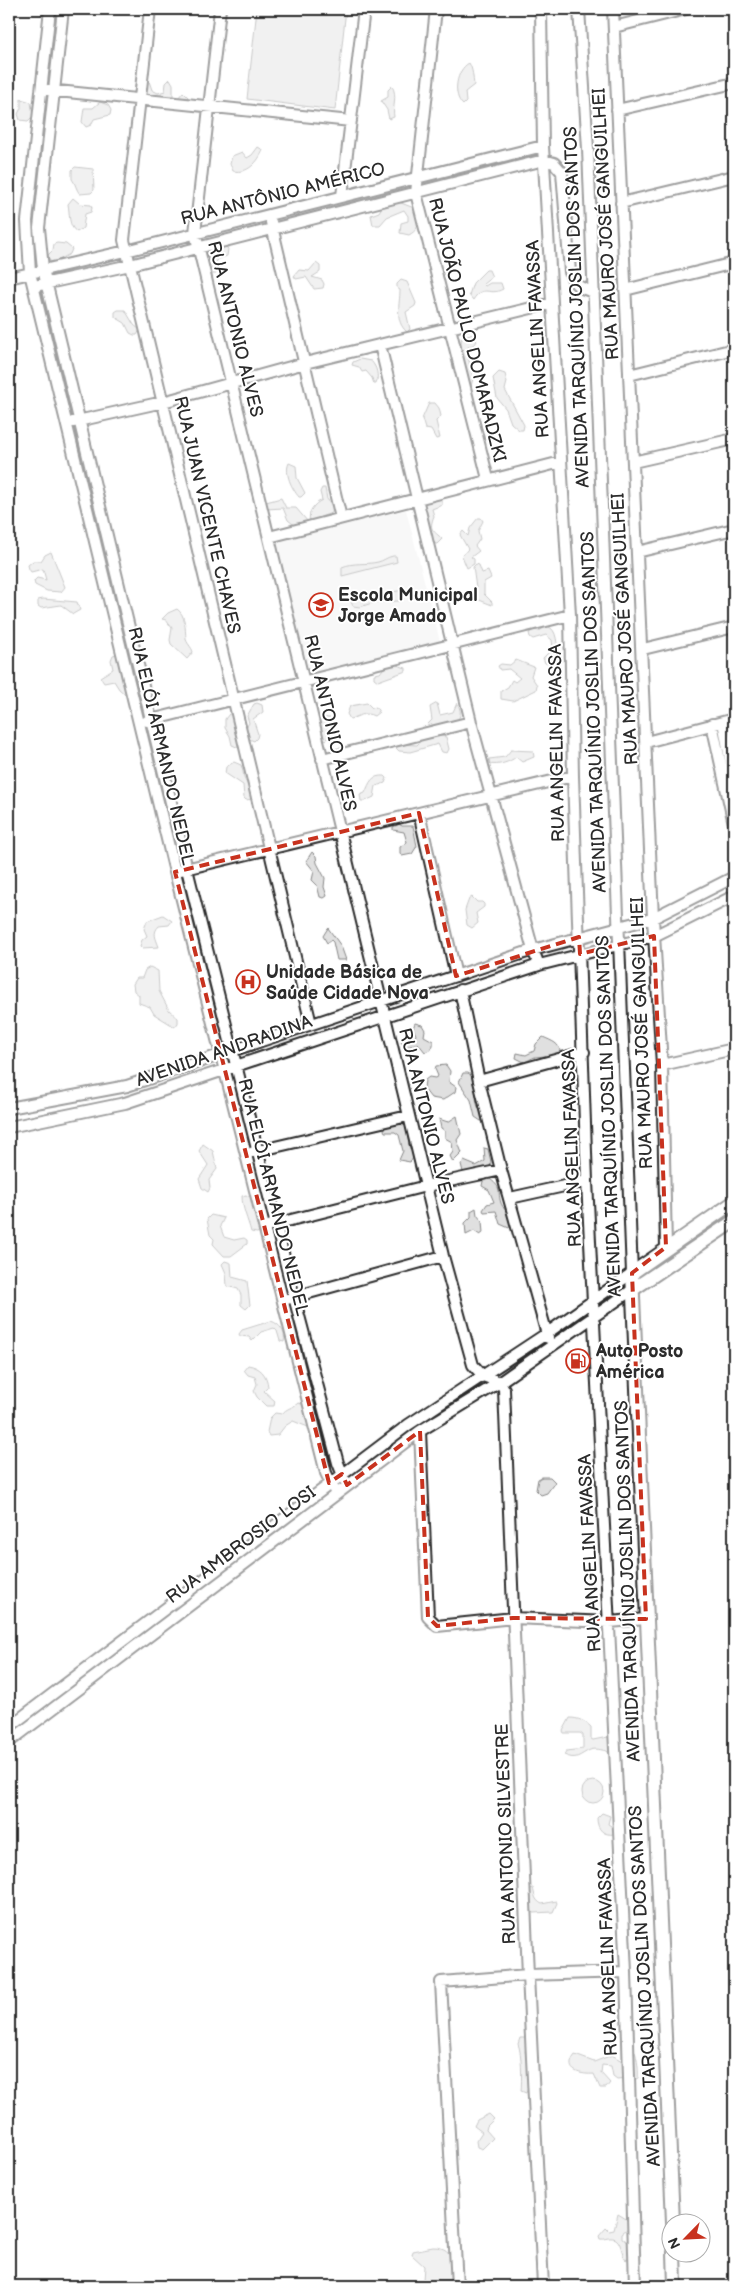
<svg xmlns="http://www.w3.org/2000/svg" width="743" height="2295" font-family="'Balsamiq Sans',sans-serif">
	<style>
		.built { fill: #efefef }
		.green { fill: #e0e0e0; stroke: #868686 }
		.lines { fill: none; stroke-linecap: round; stroke-linejoin: round }
		.minor-casing { stroke: #2b2b2b; stroke-width: 14 }
		.major-casing { stroke: #2b2b2b; stroke-width: 16 }
		.minor { stroke: #fff; stroke-width: 10 }
		.major { stroke: #fff; stroke-width: 12 }
		.marked { fill: none; stroke: #c8321e; stroke-width: 4; stroke-dasharray: 10 6; stroke-linejoin: round }
		.labels { text-anchor: middle; dominant-baseline: central; stroke-width: 4; stroke-linejoin: round; paint-order: stroke }
		.street-label { font-size: 18px; fill: #2b2b2b; stroke: #fff }
		.poi-label { font-size: 18px; font-weight: bold; fill: #2b2b2b; stroke: #fff; text-anchor: start }
	</style>
	<rect width="100%" height="100%" fill="#fff"/>
	<filter id="ink" filterUnits="userSpaceOnUse"><feTurbulence type="fractalNoise" baseFrequency=".02" numOctaves="2"/><feDisplacementMap in="SourceGraphic" scale="10" xChannelSelector="R" yChannelSelector="G"/><feConvolveMatrix kernelMatrix="1 2 1 2 8 2 1 2 1" color-interpolation-filters="sRGB"/></filter>
	<g filter="url(#ink)">
		<!-- built -->
		<path class="built" d="M406,510L440,642L308,674L275,542Z"/>
		<!-- green -->
		<path class="green" d="M257,9H346L335,110L247,99Z
			M469,63C473,69 473,78 474,85L465,92L466,102L463,105C452,95 456,70 469,63Z
			M170,79L173,84V97L178,98L183,92L188,97L187,101L148,98L145,95L146,81H149L152,90L158,93L165,91L166,83Z
			M392,86C398,96 392,107 394,117L389,119L387,110L381,101L388,97V90Z
			M21,99L31,102L33,116L28,121L20,120L18,114L21,108Z
			M100,102L108,105L111,110L110,115L94,119L91,125L86,127L82,122L84,108H93Z
			M258,147L263,150C258,162 248,174 233,171L230,164L232,156L242,152L247,158L252,155Z
			M75,167L93,169L94,190L91,193L80,194C76,190 76,184 72,179V170Z
			M73,198L80,204L91,205L92,208L91,212L85,214L83,228L77,232C68,227 70,214 68,204Z
			M396,201L414,208C417,220 423,227 409,235L400,233L401,223L408,221V216L404,210L387,217L380,225H373L371,215L379,212L384,203Z
			M57,243L66,244L72,249L70,254L53,263L49,260L48,255L53,250L54,244Z
			M225,246L228,249L227,256L219,259L214,264L216,274H209L208,254Z
			M316,263L320,266V272L312,277L322,280L324,284L323,288L314,289L306,277L296,279L294,276L299,270L309,271Z
			M486,270H489L492,277L483,284L485,286L490,283H501L503,289C489,297 484,283 473,300L469,295L473,283Z
			M401,280L407,282L416,303L415,306L406,312L410,329L407,332C394,321 400,304 400,290L397,288V284Z
			M118,310H125L134,325L140,330L137,335H134L130,333L125,323L115,317V312Z
			M471,334L477,341L475,344L468,347L467,351L473,379L471,386C465,380 457,344 463,336Z
			M360,359L371,361C377,367 379,376 376,384H374L372,378L366,371L362,372L359,367L352,365L353,362Z
			M499,372L505,374L507,382L505,390L524,425L523,430H519L511,423L506,409L497,398L493,378Z
			M429,403H435L439,408L441,416L436,421L440,438L436,439L431,430L425,429L422,419Z
			M289,463L296,466L297,478L305,493L301,497H299C292,489 284,473 289,463Z
			M322,488H325L327,499L333,507L332,513L320,517L314,523L310,522C307,512 314,504 322,500L320,492Z
			M281,498L286,508H296L308,522L298,528L288,520L283,508L267,509L266,502Z
			M442,499V505L432,509L434,516C428,531 434,530 442,539L437,544L431,543L422,505L429,501Z
			M478,518H481L483,521L478,531L480,539L475,546L479,551L471,557L474,559V564L467,568L462,556L468,549L460,535L463,531L468,536L470,528Z
			M51,552L65,587L61,592L47,591L35,585L34,581L37,578L46,580L43,569L31,572L29,569L28,565L33,561H41L45,555Z
			M393,556H396L397,562L342,576V567C354,562 365,565 378,562C383,561 387,557 393,556Z
			M476,564L479,565L482,573L488,571L491,578L484,582V594L492,602V605L469,596L468,594L476,588L473,567Z
			M403,590L406,596L400,601L375,602L360,607L353,606L351,602L356,599Z
			M43,599L77,602L80,610L73,614L61,605L41,608L38,606V600Z
			M177,609C186,615 185,629 186,638C186,643 192,647 193,652L187,659L171,644L170,640L172,628L166,620L162,619L168,613Z
			M547,626C559,630 555,645 560,655L549,664L545,663L543,658L553,648L552,640L546,635L533,639L530,637L529,633L534,630L539,631Z
			M117,654L120,655V667L129,691L126,695L119,689L114,681L104,683L100,677L113,669L111,660L113,655Z
			M516,660L534,667L531,676L537,685L536,690L513,701L501,699V691L508,687L512,680L515,682L520,678L509,669L500,670L498,666L501,664L510,665Z
			M394,664L406,668V671L378,681L374,678V674L380,673L386,665Z
			M257,703L262,705L263,712L253,719L258,734L257,738L254,741L247,738L245,729L249,723L247,716L254,704Z
			M367,703L372,708L376,707L379,712L374,716C365,711 358,717 350,719L347,714L350,706Z
			M437,703L440,715L453,712L457,703C460,708 462,714 458,719L430,727L428,724L432,720L430,707Z
			M229,714H233L240,747L239,748L232,745L230,736L225,728V719Z
			M320,717L330,718C335,725 333,735 326,740L321,736L318,720Z
			M435,735L446,737L449,749L447,753L442,752L438,744L410,752L399,751L395,747L396,744L417,745L423,739Z
			M511,750L533,751L534,757L522,762L516,757C510,762 498,766 490,764L489,759L505,757Z
			M234,762L241,765C243,770 243,773 244,777C246,786 255,789 252,799L246,800L244,798L243,785L225,773L226,767Z
			M385,776L387,778L385,783L376,786L374,797L365,801H361L360,795L365,793C370,782 371,775 385,776Z
			M399,824L402,826H413L417,846L412,854L402,856L400,853V847L407,842L404,832L393,830V827Z
			M312,852L316,856L317,863L325,878L324,887L327,896L324,898L320,897L317,885L312,880L314,871L306,861Z
			M472,897L477,902H482L484,904V907L476,913L478,923L472,928L467,925L465,910L469,899Z
			M163,915L172,921L169,925L159,926C152,933 156,938 159,947L142,948L140,946L142,940L147,936L144,929L147,921Z
			M328,928L341,946L346,960H337L333,942L331,940L327,943L323,936Z
			M150,967L158,971L159,991L169,1010L178,1018V1023L175,1027L154,1014L150,1007L139,1003V995L134,991L133,984L137,978H142L145,970Z
			M415,1023L422,1025L425,1030L424,1036L433,1041C434,1047 431,1050 425,1052L418,1043L408,1047L403,1045L401,1042L405,1036L414,1038L416,1035L413,1028Z
			M543,1037C551,1041 561,1043 560,1054C552,1056 544,1056 535,1057C532,1058 528,1061 524,1062L516,1058L517,1053L526,1055L534,1051L536,1044Z
			M446,1065L450,1071L449,1082L456,1087L455,1092L443,1100L431,1098L424,1089L425,1080L429,1077L435,1078L438,1076L435,1069L436,1066Z
			M463,1073H468C483,1081 468,1101 485,1117L484,1120L481,1121L475,1117L471,1100L459,1082Z
			M457,1116L461,1134L457,1140L462,1153L453,1162L450,1156L453,1152L452,1142L445,1138V1131L441,1128L439,1119L448,1122Z
			M397,1123L406,1126L409,1145L415,1156L410,1162L399,1160L403,1151L399,1135L395,1132H385L384,1130L385,1126Z
			M203,1144L213,1151L217,1169L209,1180L210,1188L208,1192L202,1188L199,1179L208,1165L199,1151Z
			M484,1148L488,1149L491,1162L490,1168L466,1173L463,1172L461,1164L464,1161L476,1166L485,1161Z
			M487,1179H490C503,1189 497,1191 501,1203C505,1213 515,1216 509,1228L500,1224L496,1211L484,1212L483,1210L487,1204L494,1202L489,1190L482,1186L483,1181Z
			M246,1195L253,1198L252,1210L258,1214L262,1230L257,1233L251,1232C248,1220 242,1208 242,1196Z
			M476,1208L477,1215L482,1221L483,1233L480,1235L474,1231L466,1235L465,1223L471,1217V1211Z
			M211,1215L224,1218L220,1226L224,1237L234,1240L244,1238L247,1240V1244L231,1256H224L213,1244L214,1239L210,1235L207,1219Z
			M225,1261L231,1263L232,1277L247,1281L250,1305L246,1309L241,1305V1295L238,1289L227,1286L226,1273L222,1264Z
			M271,1321C280,1324 286,1332 284,1342L280,1341L277,1331L274,1328L261,1332L252,1341L249,1337L240,1336L239,1334L242,1330Z
			M248,1365C260,1367 267,1374 268,1387L264,1391L275,1401L274,1406H266L257,1397L254,1391L257,1384L255,1377L248,1375L244,1370Z
			M298,1403L302,1404L313,1424L308,1427L293,1421L285,1426L278,1435L269,1436L267,1432L270,1418L275,1413L282,1414C286,1408 293,1408 298,1403Z
			M542,1477H550L555,1482L547,1493L541,1495L536,1490L538,1479Z
			M570,1718C578,1718 585,1721 591,1727V1739L593,1740L608,1737L616,1730L612,1757L607,1751C602,1750 595,1748 590,1750C579,1755 577,1761 564,1755L566,1751L583,1749V1735L580,1733H564L563,1731Z
			M582 1792a11 11 0 1 1 22 0a11 11 0 1 1-22 0Z
			M602,1813L610,1816L608,1824L617,1830L615,1834C603,1836 597,1829 597,1818Z
			M533,1888C535,1895 534,1900 542,1904L556,1901L557,1903L553,1912L533,1913C529,1907 529,1895 530,1889Z
			M520,2038H525L527,2043L525,2052L528,2058L527,2065L530,2071C527,2079 530,2085 526,2093L521,2091C522,2080 522,2053 518,2044Z
			M632,2046C637,2051 639,2071 638,2078L632,2081L627,2078L617,2079L613,2076L611,2066L602,2065L601,2073L610,2083L606,2088H600L594,2074C583,2075 562,2072 575,2055L594,2062L612,2055L622,2061L625,2049Z
			M489,2114L494,2119L487,2126L486,2130L493,2138L482,2149L477,2147L476,2141L482,2132L474,2126L477,2120Z
			M618,2214L631,2222V2226L622,2233V2238L628,2242L631,2256L626,2260C621,2255 622,2239 613,2238C609,2237 605,2240 600,2239L599,2236L606,2228L609,2231L614,2230Z
			M433,2247C458,2247 450,2268 454,2286H441L442,2283L439,2280H423L424,2266L412,2255L413,2251Z"/>
		<g class="lines">
			<!-- minor casing -->
			<g class="minor-casing">
				<path id="minor" d="M50,9L27,221L30,273L175,872L326,1473L336,1494
					M63,9L39,228L43,269L187,869L294,1297L338,1463L347,1485
					M150,9L124,240L311,1024
					M220,9L195,233L443,1256L473,1365L483,1376L500,1382
					M436,9L416,193L488,479
					M541,9L543,146L570,615L573,776L587,1181L626,1972L635,2286
					M613,9L653,918L662,1065L666,1247
					M614,27L686,9
					M48,90L351,121
					M617,110L734,83
					M342,196L364,9
					M621,203L734,176
					M271,222L341,518
					M9,278L126,251L543,146
					M39,285L130,265L544,160L554,163L562,172L570,272C574,286 580,288 594,292
					M625,290L734,263
					M380,345L471,722L533,950L539,965
					M629,375L734,349
					M73,422L163,402L305,363L552,303
					M633,462L734,439
					M269,537L561,462
					M637,552L734,529
					M643,649L734,627
					M147,721L570,615
					M723,722L734,779
					M712,724L734,824
					M646,742L734,719
					M322,759L471,722
					M419,813L456,976
					M181,870L573,776
					M460,990L479,1081L501,1170L548,1338
					M662,1065L734,1049
					M479,1081L584,1052
					M9,1108L127,1086L533,950L653,918L734,877
					M9,1127L125,1103L539,965L654,936L734,896
					M253,1152L408,1116
					M510,1198L587,1181
					M271,1225L426,1186L501,1170
					M287,1299L443,1256
					M500,1382L504,1389L528,1975L543,2286
					M420,1431L428,1617L437,1626L513,1618L609,1622L646,1619
					M9,1727L408,1425L546,1334L632,1273L588,149L579,9
					M9,1742L420,1431L500,1382L632,1290
					M457,2286L441,1982L528,1975L626,1972"/>
			</g>
			<!-- major casing -->
			<g class="major-casing">
				<path id="major" d="M632,1290L734,1221
					M673,2222L632,1273L734,1202
					M674,2252L675,2286"/>
			</g>
			<!-- minor -->
			<use href="#minor" class="minor"/>
			<!-- major -->
			<use href="#major" class="major"/>
		</g>
	</g>
	<!-- marked area -->
	<path d="M0 0H743V2295H0ZM419,813L456,976L579,937L580,954L654,936L666,1247L632,1273L646,1619L513,1618L437,1626L428,1617L420,1431L347,1485L342,1474L329,1483L175,872Z" fill="#fff" fill-opacity=".55" fill-rule="evenodd"/>
	<path class="marked" d="M419,813L456,976L579,937L580,954L654,936L666,1247L632,1273L646,1619L513,1618L437,1626L428,1617L420,1431L347,1485L342,1474L329,1483L175,872Z"/>
	<!-- icons -->
	<defs>
		<g id="school-ring" transform="scale(1.25)"><circle r="9.5" fill="#fff" stroke="#c8321e" stroke-width="1.5"/><path d="M0-5L7-2L0 1L-7-2ZM-4 1L0 2.5L4 1V4Q0 6-4 4Z" fill="#c8321e"/></g>
		<g id="hospital-ring" transform="scale(1.25)"><circle r="9.5" fill="#fff" stroke="#c8321e" stroke-width="1.5"/><path d="M-5-5h3v3.5h4V-5h3V5h-3V1.5h-4V5h-3Z" fill="#c8321e"/></g>
		<g id="fuel-ring" transform="scale(1.25)"><circle r="9.5" fill="#fff" stroke="#c8321e" stroke-width="1.5"/><path d="M-5.5-6h7V0h2V4h1.3V-2.5L3-4.5l.8-.8L6-3V5H2.5V1h-1V6h-7ZM-4.2-4.7v3.2H.2V-4.7Z" fill="#c8321e"/></g>
	</defs>
	<g fill-rule="evenodd">
		<use href="#school-ring" x="321" y="605"/>
		<use href="#hospital-ring" x="248" y="982"/>
		<use href="#fuel-ring" x="578" y="1361"/>
	</g>
	<g class="labels">
		<!-- street labels -->
		<g class="street-label">
			<text transform="translate(283 194) rotate(-14)">RUA ANTÔNIO AMÉRICO</text>
			<text transform="translate(606 224) rotate(-93)">RUA MAURO JOSÉ GANGUILHEI</text>
			<text transform="translate(577 307) rotate(-92)">AVENIDA TARQUÍNIO JOSLIN DOS SANTOS</text>
			<text transform="translate(235 329) rotate(76)">RUA ANTONIO ALVES</text>
			<text transform="translate(467 330) rotate(76)">RUA JOÃO PAULO DOMARADZKI</text>
			<text transform="translate(538 339) rotate(-93)">RUA ANGELIN FAVASSA</text>
			<text transform="translate(207 515) rotate(77)">RUA JUAN VICENTE CHAVES</text>
			<text transform="translate(625 629) rotate(-93)">RUA MAURO JOSÉ GANGUILHEI</text>
			<text transform="translate(594 712) rotate(-92)">AVENIDA TARQUÍNIO JOSLIN DOS SANTOS</text>
			<text transform="translate(330 723) rotate(77)">RUA ANTONIO ALVES</text>
			<text transform="translate(557 743) rotate(-91)">RUA ANGELIN FAVASSA</text>
			<text transform="translate(161 746) rotate(77)">RUA ELÓI ARMANDO NEDEL</text>
			<text transform="translate(642 1033) rotate(-92)">RUA MAURO JOSÉ GANGUILHEI</text>
			<text transform="translate(224 1051) rotate(-19)">AVENIDA ANDRADINA</text>
			<text transform="translate(426 1116) rotate(76)">RUA ANTONIO ALVES</text>
			<text transform="translate(609 1116) rotate(-92)">AVENIDA TARQUÍNIO JOSLIN DOS SANTOS</text>
			<text transform="translate(572 1148) rotate(-92)">RUA ANGELIN FAVASSA</text>
			<text transform="translate(273 1197) rotate(76)">RUA ELÓI ARMANDO NEDEL</text>
			<text transform="translate(241 1545) rotate(-37)">RUA AMBROSIO LOSI</text>
			<text transform="translate(590 1553) rotate(-93)">RUA ANGELIN FAVASSA</text>
			<text transform="translate(628 1581) rotate(-92)">AVENIDA TARQUÍNIO JOSLIN DOS SANTOS</text>
			<text transform="translate(506 1834) rotate(-92)">RUA ANTONIO SILVESTRE</text>
			<text transform="translate(608 1957) rotate(-92)">RUA ANGELIN FAVASSA</text>
			<text transform="translate(645 1986) rotate(-93)">AVENIDA TARQUÍNIO JOSLIN DOS SANTOS</text>
		</g>
		<!-- poi labels -->
		<g class="poi-label">
			<text x="338" y="595">Escola Municipal<tspan x="338" dy="21">Jorge Amado</tspan></text>
			<text x="266" y="972">Unidade Básica de<tspan x="266" dy="21">Saúde Cidade Nova</tspan></text>
			<text x="596" y="1351">Auto Posto<tspan x="596" dy="21">América</tspan></text>
		</g>
	</g>
	<!-- margin -->
	<rect width="743" height="2295" fill="none" stroke="#fff" stroke-width="30"/>
	<rect x="15" y="15" width="713" height="2265" fill="none" stroke="#2b2b2b" stroke-width="2" filter="url(#ink)"/>
	<!-- north arrow -->
	<g transform="translate(686 2238) rotate(246)"><circle r="24" fill="#ffffff" stroke="#aaaaaa"/>
	<path d="M0-4L9 19L0 12L-9 19Z" fill="#c8321e"/>
	<text y="-8" font-size="14" font-weight="bold" text-anchor="middle" fill="#2b2b2b">N</text>
	</g>
</svg>
